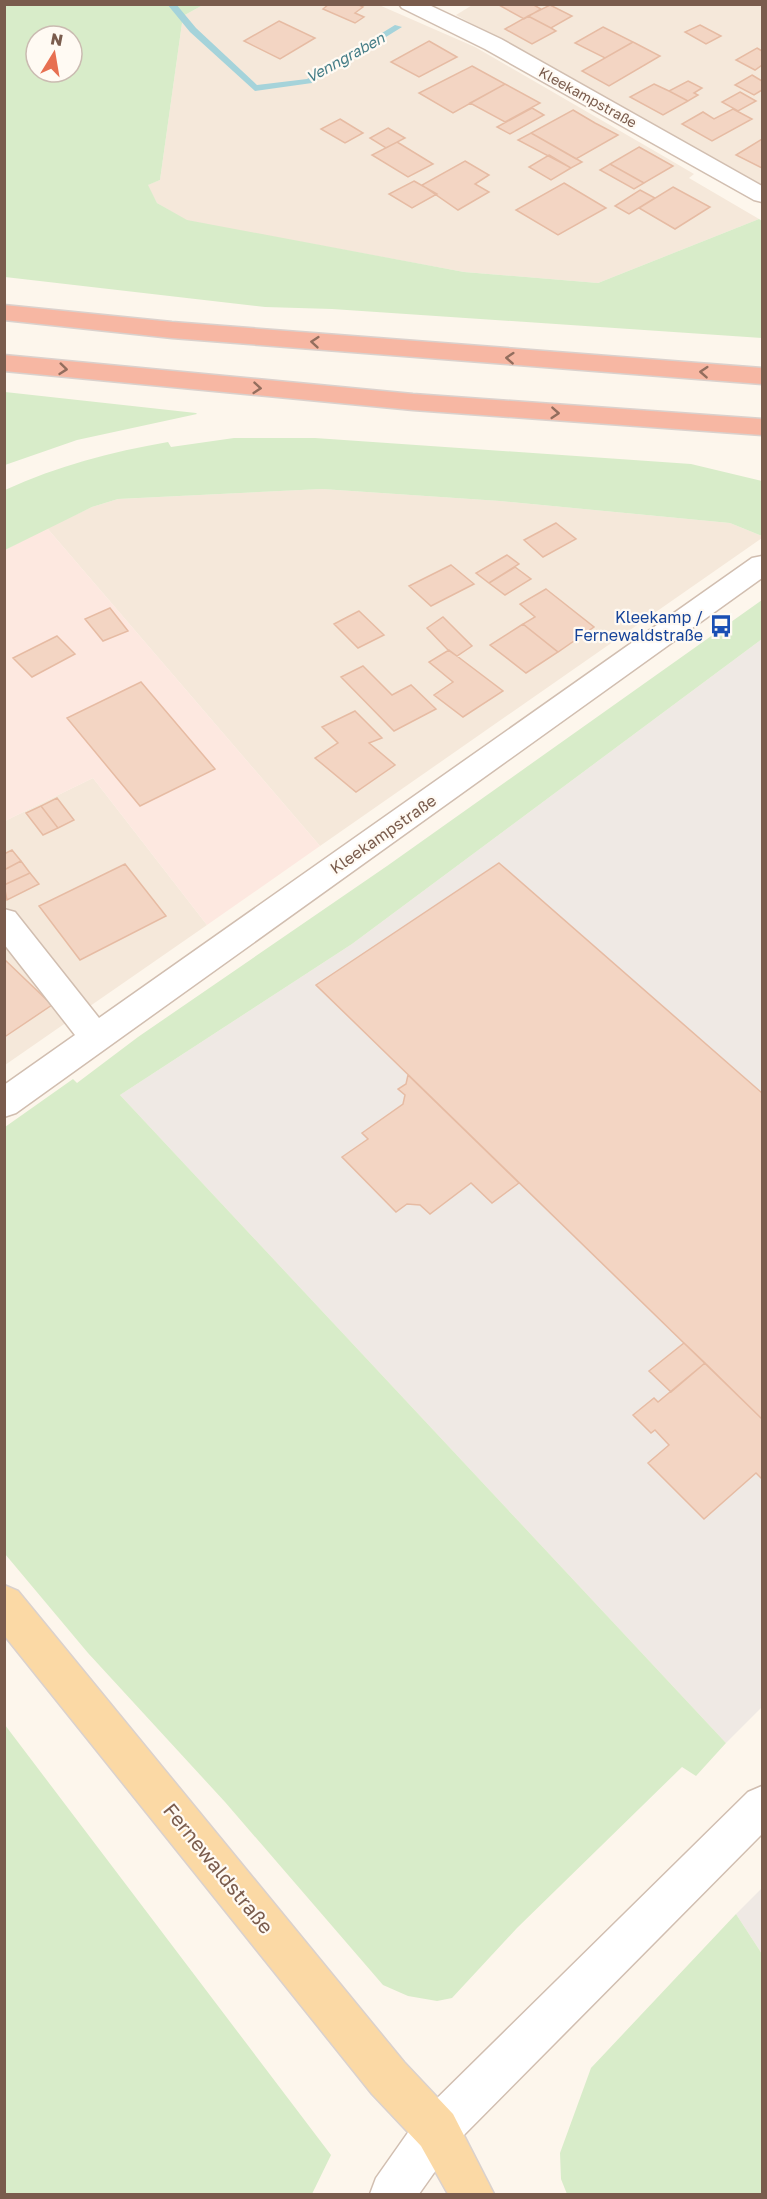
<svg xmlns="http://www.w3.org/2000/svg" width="767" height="2199" font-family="'Golos Text',sans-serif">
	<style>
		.residential { fill: #f5e8da }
		.commercial { fill: #fde8e0 }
		.industrial { fill: #efe9e4 }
		.green { fill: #d8ecc9; fill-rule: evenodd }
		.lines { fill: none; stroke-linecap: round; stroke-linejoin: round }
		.stream { fill: #a5d3da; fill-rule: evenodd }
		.building { fill: #f3d5c3; stroke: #e6bba3; stroke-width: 1.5 }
		.minor-casing { stroke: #d1beb0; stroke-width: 3 }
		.major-casing { stroke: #dad1cd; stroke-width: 3 }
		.highway-casing { stroke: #dad1cd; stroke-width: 3 }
		.minor { fill: #fff; fill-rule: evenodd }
		.major { fill: #fbd9a5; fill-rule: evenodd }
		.highway { fill: #f7b7a3; fill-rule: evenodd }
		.oneway { stroke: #936e5e }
		.labels { text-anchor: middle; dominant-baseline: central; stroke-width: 4.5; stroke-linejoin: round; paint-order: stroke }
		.far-street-label { font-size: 14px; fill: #7a5c4d; stroke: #fffaf3 }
		.far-water-label { font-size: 15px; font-style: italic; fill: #437c86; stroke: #fffaf3 }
		.transit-label { font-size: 16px; fill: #164399; stroke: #fffaf3; text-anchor: end }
		.street-label { font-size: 16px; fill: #7a5c4d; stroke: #fffaf3 }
		.near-street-label { font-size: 20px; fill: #7a5c4d; stroke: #fffaf3 }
	</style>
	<rect width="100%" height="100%" fill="#fdf6ec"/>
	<!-- residential -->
	<path class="residential" d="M474,4L762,5V187L456,15Z
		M203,5H379L475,47L665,157L694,174L689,178L759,219L598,283L464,272L187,221L157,203L147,185L160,180L183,16Z
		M322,489L500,501L730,523L762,536V538L320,846L47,528L92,507L118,499Z
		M93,778L207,925L5,1065V821Z"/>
	<!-- commercial -->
	<path class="commercial" d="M47,528L320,846L207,925L93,778L5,821V550Z"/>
	<!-- industrial -->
	<path class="industrial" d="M762,639V1707L726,1743L120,1095L352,944Z
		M762,1888V1954L736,1914Z"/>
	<!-- green -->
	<path class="green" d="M4,5H203L183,16L160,180L148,185L157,203L187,220L464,272L598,283L759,219L762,221V338L332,309L265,307L5,277ZM36,36H72V72H36Z
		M5,392L196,413L197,414L77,440L5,465Z
		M234,438H315L691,464L762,481V536L730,523L500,501L322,489L118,499L92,507L5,550V490C57,466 111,452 168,442L171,447Z
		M762,600V639L352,944L120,1095L726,1743L696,1776L682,1767L517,1928L452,1998L437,2001L408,1996L383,1985L225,1802L88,1653L5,1554V1127L73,1079L77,1083L138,1037L387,866Z
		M5,1725L331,2155L312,2194H5Z
		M736,1914L762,1954V2194H567L561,2179L560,2153L591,2068Z"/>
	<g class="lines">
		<!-- stream -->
		<path class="stream" d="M167,4H176L196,28L257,85L307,79L395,25L402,27L312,83L255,91L190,32Z"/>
	</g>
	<!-- building -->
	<path class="building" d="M329,4H357L363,7L355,13L364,17L355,23L323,9Z
		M497,4H532L541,9L524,19Z
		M550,5L572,16L551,28L528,16Z
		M528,16L551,28L556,31L532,44L505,29Z
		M279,21L315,38L280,59L244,41Z
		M700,25L721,36L706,44L685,32Z
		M603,27L633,42L605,58L575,43Z
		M429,41L457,57L419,77L391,62Z
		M633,42L660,56L609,86L582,71Z
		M757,48L762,51V65L755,70L736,60Z
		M472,66L505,84L453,113L419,93Z
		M752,75L762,81V90L754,95L735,85Z
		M688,81L702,88L694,93L698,95L688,101L669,91Z
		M505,84L540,103L505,122L470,103Z
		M654,84L669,91L688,101L663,115L630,97Z
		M740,92L756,101L738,111L722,102Z
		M532,108L544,115L510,134L497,127Z
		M733,109L752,119L712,141L682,124L703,112L714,119Z
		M573,110L595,123L618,135L576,159L531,133Z
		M340,119L363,133L345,143L321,129Z
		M388,128L405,138L386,148L370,138Z
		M531,133L554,146L582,162L571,168L518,140Z
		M762,139V168L736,155Z
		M397,142L433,164L408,177L372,155Z
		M639,147L673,166L644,183L610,164Z
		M549,155L571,168L551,180L529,167Z
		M465,161L489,175L475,184L489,192L458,210L422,185Z
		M610,164L644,183L634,189L600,170Z
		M414,181L437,194L412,208L389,194Z
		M564,183L606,208L558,235L516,210Z
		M673,187L710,207L675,229L639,208Z
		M640,190L655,198L629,214L615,206Z
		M556,523L576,539L543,557L524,540Z
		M507,555L519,564L489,583L476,573Z
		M451,565L474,584L431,606L409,586Z
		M515,567L531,579L505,595L489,583Z
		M546,589L594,627L558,652L523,624L535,617L520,604Z
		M110,608L128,631L103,641L85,619Z
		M359,611L384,635L358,648L334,624Z
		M443,617L472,646L457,656L448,650L427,628Z
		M523,624L558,652L526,673L490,645Z
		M57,636L75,654L32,677L13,658Z
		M449,650L503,691L463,717L434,695L453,682L429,662Z
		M363,666L392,695L411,685L436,709L394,731L341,677Z
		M141,682L215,769L140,806L67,718Z
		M355,711L382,738L369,743L395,765L356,792L315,758L338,743L322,727Z
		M57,798L74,820L58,828L41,806Z
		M41,806L58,828L43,835L26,813Z
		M12,850L21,861L4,870V854Z
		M21,861L30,873L4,885V870Z
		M499,863L762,1093V1419L316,985Z
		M125,864L166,916L80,960L39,906Z
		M30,873L39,884L7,900L4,885Z
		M4,959L52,1005L6,1036L4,1035Z
		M408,1075L519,1183L492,1203L471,1183L430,1214L420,1205L407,1204L396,1212L342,1157L368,1139L362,1133L403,1104L405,1095L398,1089L406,1084Z
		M684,1343L705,1363L671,1392L649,1371Z
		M705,1363L762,1419V1479L756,1473L704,1519L648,1463L669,1445L655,1430L651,1433L633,1415L654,1398L658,1402Z"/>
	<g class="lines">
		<!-- minor casing -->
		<g class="minor-casing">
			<path id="minor" d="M399,4H427L501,39L762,186V202L754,200L485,49L402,8Z
				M762,556V578L16,1113L4,1117V1085L75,1035L4,944V909L15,912L99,1018L752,558Z
				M762,1786V1834L453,2146L419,2194H370L376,2178L421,2114L748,1792Z"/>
		</g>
		<!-- major casing -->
		<g class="major-casing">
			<path id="major" d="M4,1585L18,1591L404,2062L453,2114L494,2194H448L421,2146L372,2094L4,1635Z"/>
		</g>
		<!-- highway casing -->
		<g class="highway-casing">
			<path id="highway" d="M4,305L172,322L762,368V384L172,338L4,320Z
				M4,355L413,394L762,419V435L413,410L4,371Z"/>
		</g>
		<!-- minor -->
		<use href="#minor" class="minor"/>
		<!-- major -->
		<use href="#major" class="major"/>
		<!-- highway -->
		<use href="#highway" class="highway"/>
	</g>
	<!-- one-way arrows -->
	<defs><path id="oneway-chevron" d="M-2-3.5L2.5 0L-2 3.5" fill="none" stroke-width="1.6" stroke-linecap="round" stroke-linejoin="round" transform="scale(1.5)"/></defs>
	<g class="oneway">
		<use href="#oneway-chevron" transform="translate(315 342) rotate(-175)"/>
		<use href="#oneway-chevron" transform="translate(510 358) rotate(-176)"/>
		<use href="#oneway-chevron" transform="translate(63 369) rotate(6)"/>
		<use href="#oneway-chevron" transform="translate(704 372) rotate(-176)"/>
		<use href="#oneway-chevron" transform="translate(257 388) rotate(5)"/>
		<use href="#oneway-chevron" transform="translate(555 413) rotate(4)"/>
	</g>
	<!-- icons -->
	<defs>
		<g id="bus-bare" transform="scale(1.8)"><path d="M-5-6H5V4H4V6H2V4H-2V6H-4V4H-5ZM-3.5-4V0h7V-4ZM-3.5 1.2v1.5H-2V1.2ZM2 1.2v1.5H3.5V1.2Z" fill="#1a4fb4" stroke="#fffaf3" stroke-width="2.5" paint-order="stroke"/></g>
	</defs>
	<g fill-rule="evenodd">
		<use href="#bus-bare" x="721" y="626"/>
	</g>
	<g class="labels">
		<!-- far-street labels -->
		<g class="far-street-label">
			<text transform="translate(588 97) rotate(29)">Kleekampstraße</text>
		</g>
		<!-- far-water labels -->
		<g class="far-water-label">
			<text transform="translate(345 57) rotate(-29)">Venngraben</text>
		</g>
		<!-- transit labels -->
		<g class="transit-label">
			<text x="703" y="617">Kleekamp /<tspan x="703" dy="18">Fernewaldstraße</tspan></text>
		</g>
		<!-- street labels -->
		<g class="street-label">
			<text transform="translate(383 834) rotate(-35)">Kleekampstraße</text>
		</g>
		<!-- near-street labels -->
		<g class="near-street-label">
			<text transform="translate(219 1868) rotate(51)">Fernewaldstraße</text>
		</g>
	</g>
	<!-- border -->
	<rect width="767" height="2199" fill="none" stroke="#7a5c4d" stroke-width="12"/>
	<!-- north arrow -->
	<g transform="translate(54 54) rotate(11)"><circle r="28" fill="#fffaf3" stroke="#cabbb1" stroke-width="1.5"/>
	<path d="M0-4.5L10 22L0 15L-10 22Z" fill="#e76f51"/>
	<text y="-9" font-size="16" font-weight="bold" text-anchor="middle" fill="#7a5c4d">N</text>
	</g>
</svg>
